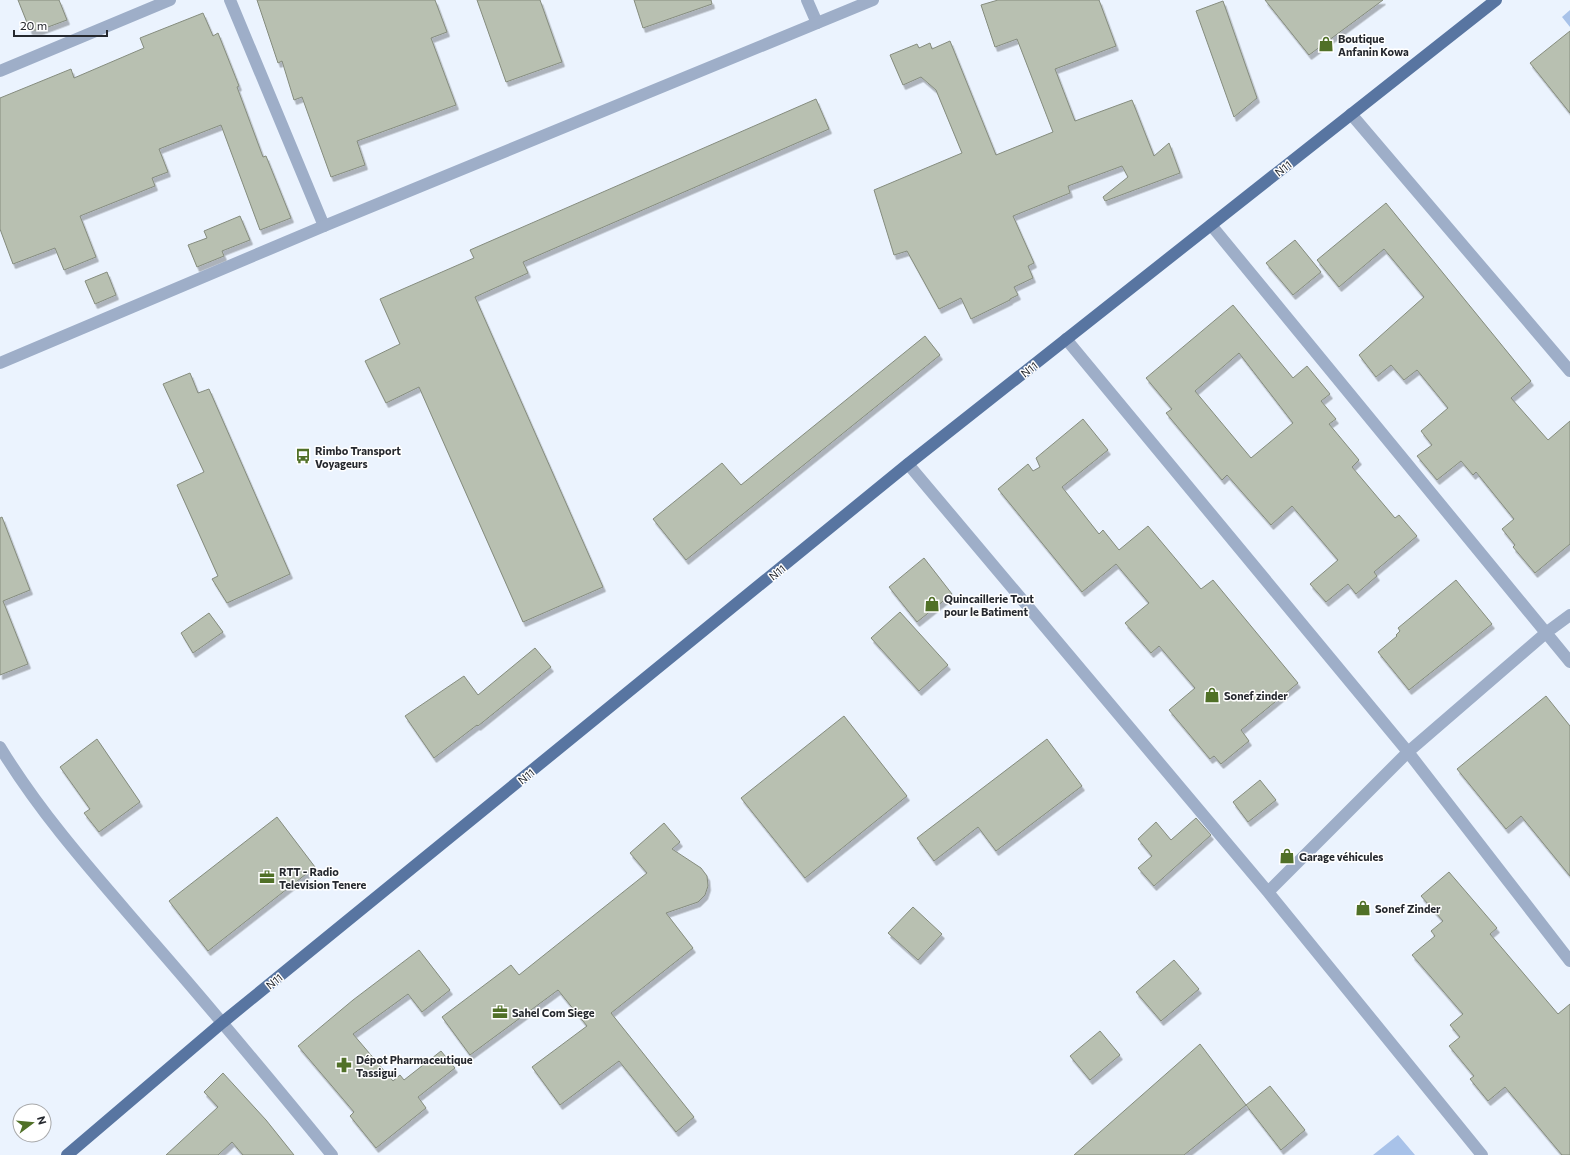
<svg xmlns="http://www.w3.org/2000/svg" width="1570" height="1155" font-family="Commissioner,sans-serif">
	<style>
		.green { fill: #a8c2e9 }
		.building { fill: #b8c0b1; stroke: #858c7e; fill-rule: evenodd; filter: url(#shadow) }
		.lines { fill: none; stroke-linecap: round; stroke-linejoin: round }
		.minor { stroke: #9eaec8; stroke-width: 12 }
		.tertiary { stroke: #9eaec8; stroke-width: 12 }
		.primary { stroke: #5875a1; stroke-width: 12 }
		.labels { text-anchor: middle; dominant-baseline: central; stroke-width: 3; stroke-linejoin: round; paint-order: stroke }
		.poi-label { font-size: 11px; font-weight: bold; fill: #25282e; stroke: #fff; text-anchor: start }
		.street-label { font-size: 11px; fill: #25282e; stroke: #fff }
	</style>
	<defs>
		<filter id="shadow"><feDropShadow dx="2.5" dy="4.5" stdDeviation="0" flood-color="#0004"/></filter>
	</defs>
	<rect width="100%" height="100%" fill="#ebf3fe"/>
	<!-- green -->
	<path class="green" d="M1570,10V27L1562,17Z
		M1398,1135L1415,1155H1373Z"/>
	<!-- building -->
	<path class="building" d="M18,0H59L67,20L40,30H30Z
		M257,0H435L447,32L431,38L456,105L357,141L365,165L331,177L302,97L294,100L282,61L278,63Z
		M477,0H540L562,62L506,82Z
		M634,0H711L712,4L643,28Z
		M998,0H1099L1116,46L1055,69L1075,121L1132,100L1154,156L1169,143L1180,173L1105,201L1103,197L1128,177L1122,166L1068,186L1070,193L1013,216L1034,263L1028,266L1033,278L1014,287L1018,295L1010,299V300L971,319L961,298L939,309L907,251L894,255L874,190L962,153L936,90L921,77L903,85L890,55L917,44L919,48L930,43L932,49L950,41L996,155L1053,132L1017,39L995,47L981,5Z
		M1265,0H1383L1309,55Z
		M1223,1L1257,98L1234,117L1196,11Z
		M203,13L213,36L218,33L239,86L237,87L263,157L266,156L291,218L260,230L221,125L159,149L168,172L152,178L155,186L80,216L96,257L64,270L55,248L13,264L0,229V98L71,69L74,78L144,48L140,38Z
		M1570,31V113L1530,63Z
		M816,99L829,129L523,262L528,273L475,297L603,587L523,622L419,387L386,403L365,361L400,344L380,299L474,258L470,250Z
		M1386,203L1531,381L1511,398L1548,440L1570,421V544L1535,573L1513,547L1515,545L1502,529L1514,519L1476,472L1473,475L1461,461L1437,480L1417,456L1432,445L1421,431L1448,408L1417,370L1404,380L1391,365L1376,377L1359,355L1424,297L1384,249L1339,287L1317,260Z
		M240,216L250,240L222,251L224,256L197,267L188,245L207,238L204,231Z
		M1295,240L1321,272L1293,295L1266,263Z
		M107,272L116,295L95,304L85,281Z
		M1233,305L1293,378L1307,366L1330,394L1321,401L1336,419L1329,424L1359,460L1352,467L1395,518L1399,515L1417,536L1374,572L1377,576L1356,594L1348,584L1326,602L1310,584L1338,560L1292,506L1271,525L1227,475L1222,480L1166,413L1172,409L1146,378ZM1239,353L1293,423L1251,458L1195,391Z
		M925,336L940,355L686,560L653,519L722,463L741,485Z
		M190,373L198,393L209,389L290,574L227,603L212,579L218,576L177,485L204,472L163,384Z
		M1083,419L1108,450L1062,487L1099,534L1103,530L1119,550L1148,526L1201,589L1213,580L1298,683L1241,730L1249,741L1221,764L1214,756L1210,759L1169,710L1195,688L1159,646L1151,653L1125,623L1149,603L1116,564L1082,592L998,489L1028,464L1033,471L1040,467L1036,458Z
		M2,517L30,590L3,601L28,664L0,675V518Z
		M924,558L952,594L917,622L889,587Z
		M1456,580L1492,624L1409,690L1378,652L1397,636L1396,635L1400,631L1398,628Z
		M900,612L948,665L919,691L871,638Z
		M209,613L223,632L193,653L181,633Z
		M535,648L551,667L478,726L477,725L434,758L405,716L464,676L478,695Z
		M1546,696L1570,726V876L1521,816L1506,829L1457,769Z
		M844,716L907,796L805,878L741,798Z
		M97,739L140,802L99,832L84,813L90,809L60,767Z
		M1047,739L1082,786L996,851L978,827L934,861L917,838Z
		M1260,780L1276,800L1248,822L1233,802Z
		M277,817L315,867L208,951L169,901Z
		M1196,818L1211,835L1154,886L1138,868L1152,856L1138,839L1156,822L1171,840Z
		M664,823L680,842L672,849L701,868L707,876L708,886L705,895L698,902L666,913L693,948L611,1013L694,1117L676,1132L619,1061L560,1105L532,1067L587,1026L558,990L470,1055L442,1017L511,965L519,975L647,873L630,853Z
		M1449,872L1497,928L1490,934L1558,1014L1570,1004V1155H1562L1505,1087L1488,1101L1470,1079L1474,1076L1449,1046L1460,1037L1450,1025L1463,1014L1412,955L1435,936L1431,931L1443,921L1421,896Z
		M913,907L942,934L918,960L888,933Z
		M419,950L450,990L422,1012L408,994L353,1034L393,1081L400,1075L404,1080L441,1051L455,1068L418,1097L426,1108L376,1148L350,1116L354,1112L298,1046L353,1000Z
		M1174,960L1199,989L1161,1021L1136,992Z
		M1100,1031L1120,1055L1090,1080L1070,1056Z
		M1200,1044L1246,1105L1184,1155H1074Z
		M223,1073L266,1120L294,1155H243L232,1142L218,1155H166L218,1107L204,1092Z
		M1270,1086L1305,1130L1281,1150L1246,1105Z"/>
	<g class="lines">
		<!-- minor -->
		<path class="minor" d="M230,0L324,226
			M807,0L817,23
			M0,71L170,0
			M1351,114L1570,371
			M1211,225L1570,662
			M1066,339L1408,752L1570,961
			M908,464L1268,892L1482,1155
			M1268,892L1408,752L1547,632L1570,615"/>
		<!-- tertiary -->
		<path class="tertiary" d="M0,363L324,226L873,0
			M0,747C43,818 99,879 153,942C214,1012 273,1083 332,1155"/>
		<!-- primary -->
		<path class="primary" d="M67,1155L223,1022L908,464L1496,0"/>
	</g>
	<!-- icons -->
	<defs>
		<g id="shop-bare" transform="scale(1.2)"><path d="M-5-2.5h2.3a2.7 3.5 0 0 1 5.4 0H5L5.5 6h-11ZM-1.5-2.5h3a1.5 2.3 0 0 0-3 0Z" fill="#507027" stroke="#fff" stroke-width="2.5" paint-order="stroke"/></g>
		<g id="bus-bare" transform="scale(1.2)"><path d="M-5-6H5V4H4V6H2V4H-2V6H-4V4H-5ZM-3.5-4V0h7V-4ZM-3.5 1.2v1.5H-2V1.2ZM2 1.2v1.5H3.5V1.2Z" fill="#507027" stroke="#fff" stroke-width="2.5" paint-order="stroke"/></g>
		<g id="office-bare" transform="scale(1.2)"><path d="M-6-3h4V-5.5h4V-3h4V5H-6ZM-1-4.5V-3h2v-1.5ZM-6 0V1H6V0Z" fill="#507027" stroke="#fff" stroke-width="2.5" paint-order="stroke"/></g>
		<g id="pharmacy-bare" transform="scale(1.2)"><path d="M-2-6h4v4h4v4h-4v4h-4v-4h-4v-4h4Z" fill="#507027" stroke="#fff" stroke-width="2.5" paint-order="stroke"/></g>
	</defs>
	<g fill-rule="evenodd">
		<use href="#shop-bare" x="1326" y="44"/>
		<use href="#bus-bare" x="303" y="456"/>
		<use href="#shop-bare" x="932" y="604"/>
		<use href="#shop-bare" x="1212" y="695"/>
		<use href="#shop-bare" x="1287" y="856"/>
		<use href="#office-bare" x="267" y="877"/>
		<use href="#shop-bare" x="1363" y="908"/>
		<use href="#office-bare" x="500" y="1012"/>
		<use href="#pharmacy-bare" x="344" y="1065"/>
	</g>
	<g class="labels">
		<!-- poi labels -->
		<g class="poi-label">
			<text x="1338" y="38">Boutique<tspan x="1338" dy="13">Anfanin Kowa</tspan></text>
			<text x="315" y="450">Rimbo Transport<tspan x="315" dy="13">Voyageurs</tspan></text>
			<text x="944" y="598">Quincaillerie Tout<tspan x="944" dy="13">pour le Batiment</tspan></text>
			<text x="1224" y="695">Sonef zinder</text>
			<text x="1299" y="856">Garage véhicules</text>
			<text x="279" y="871">RTT - Radio<tspan x="279" dy="13">Television Tenere</tspan></text>
			<text x="1375" y="908">Sonef Zinder</text>
			<text x="512" y="1012">Sahel Com Siege</text>
			<text x="356" y="1059">Dépot Pharmaceutique<tspan x="356" dy="13">Tassigui</tspan></text>
		</g>
		<!-- street labels -->
		<g class="street-label">
			<text transform="translate(1283 168) rotate(-38)">N11</text>
			<text transform="translate(1029 369) rotate(-38)">N11</text>
			<text transform="translate(777 572) rotate(-39)">N11</text>
			<text transform="translate(526 776) rotate(-39)">N11</text>
			<text transform="translate(274 981) rotate(-39)">N11</text>
		</g>
	</g>
	<!-- north arrow -->
	<g transform="translate(32 1123) rotate(74)"><circle r="19" fill="#ffffff" stroke="#a8a9ab"/>
	<path d="M0-3L7 15L0 10L-7 15Z" fill="#507027"/>
	<text y="-6" font-size="11" font-weight="bold" text-anchor="middle" fill="#25282e">N</text>
	</g>
	<!-- scale -->
	<path d="M14 30v6h93v-6" fill="none" stroke="#25282e" stroke-width="2"/>
	<text x="20" y="30" font-size="12" fill="#25282e" stroke="#ffffff" stroke-width="3" paint-order="stroke">20 m</text>
</svg>
